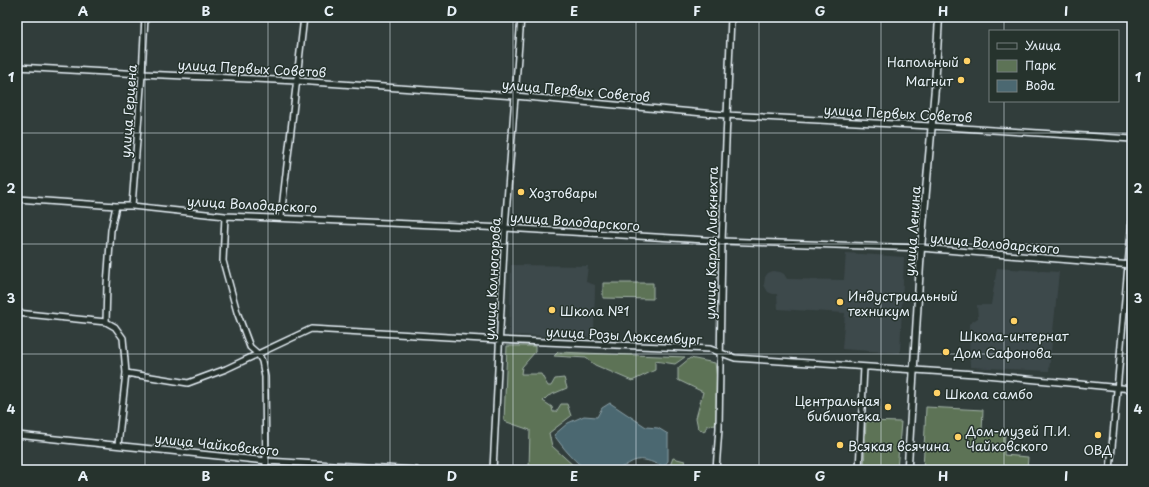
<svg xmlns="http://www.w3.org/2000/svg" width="1149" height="487" font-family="'Playpen Sans',sans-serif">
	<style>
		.built { fill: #3e494c }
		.green { fill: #5d7356; stroke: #a2b2a7 }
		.water { fill: #4b6871; stroke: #8a9fa7 }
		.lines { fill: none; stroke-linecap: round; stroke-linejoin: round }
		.minor-casing { stroke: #e8f1f8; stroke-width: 8 }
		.tertiary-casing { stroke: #e8f1f8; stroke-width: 9 }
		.minor { stroke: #26332d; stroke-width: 5 }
		.tertiary { stroke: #26332d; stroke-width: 6 }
		.grid { fill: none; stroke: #e8f1f8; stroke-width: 1; stroke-opacity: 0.55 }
		.poi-dot { fill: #ffd166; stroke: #26332d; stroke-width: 1.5 }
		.labels { text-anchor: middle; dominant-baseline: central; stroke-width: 3; stroke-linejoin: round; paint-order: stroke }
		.poi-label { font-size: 13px; fill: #e8f1f8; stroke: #26332d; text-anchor: start }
		.street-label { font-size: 13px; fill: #e8f1f8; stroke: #26332d }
		.neatline { fill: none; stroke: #e8f1f8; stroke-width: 1.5 }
		.grid-label { font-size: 13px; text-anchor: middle; font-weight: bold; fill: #e8f1f8 }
	</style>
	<rect width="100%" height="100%" fill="#313d3b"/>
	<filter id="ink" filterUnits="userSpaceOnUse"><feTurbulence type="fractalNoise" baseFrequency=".025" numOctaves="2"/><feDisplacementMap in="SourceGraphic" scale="8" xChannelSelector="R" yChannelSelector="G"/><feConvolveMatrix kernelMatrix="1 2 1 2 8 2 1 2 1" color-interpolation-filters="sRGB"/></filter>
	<g filter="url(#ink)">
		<!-- built -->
		<path class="built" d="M846,253L904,257L900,353L842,349L845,313L778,309L777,294H773L768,292L764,285L765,277L768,273L773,271L780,272L784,274L787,279L844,280Z
			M511,265L588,266L586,282L595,285L594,337L509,335Z
			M997,268L1059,272L1049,371L970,367L969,324L978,318L977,305H991Z"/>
		<!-- green -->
		<path class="green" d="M603,283H653V299L603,298Z
			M507,346H535V352L522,367L521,374H541L548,386H551L555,379L564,378L567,388L548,396L543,401L552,407L553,412H556L561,404H567L571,416L549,433L552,446L575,467L581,470L529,469L530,430L504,421Z
			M558,352L685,357L675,364L655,361V370L632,381L595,365L586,358L554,356Z
			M690,358L715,363L718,387L716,425L707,426L704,432L698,428L696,418L703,392L678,380V368Z
			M926,407L983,410L982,431L1005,432L1004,455L1028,457L1027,470H923Z
			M866,421L901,422L897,470H864Z
			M673,458L685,461L683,470H656L669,468Z"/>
		<!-- water -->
		<path class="water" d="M610,403L646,427L658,428L668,434V461L664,466C655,464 646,458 637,460C631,461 626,466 620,468C612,470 597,472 589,470C577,466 561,445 554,435L568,423L584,416L597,417L602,408Z"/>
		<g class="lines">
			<!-- minor casing -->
			<g class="minor-casing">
				<path id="minor" d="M17,67L142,74L297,81L515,96L726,115L931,126L1132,139
					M17,199L116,206H132L225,216L505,228L722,241L921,248L1132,265
					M132,206L142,74L145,17
					M225,216L223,261L237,312L250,347L258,354L262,361L265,377L266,470
					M281,217L304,17
					M17,313L106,322L115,327L123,338L126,373L118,445
					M106,322L107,285L111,230L116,206
					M126,373L188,383L226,369L311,329L500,340L710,349L735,358L975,374L1132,389
					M17,435L267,461L416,470
					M493,470L505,228L521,17
					M716,470L719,428L722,241L731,17
					M859,470L864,367
					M1110,470L1132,220"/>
			</g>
			<!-- tertiary casing -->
			<g class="tertiary-casing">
				<path id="tertiary" d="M909,470L908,464L921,248L935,88L939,17"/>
			</g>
			<!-- minor -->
			<use href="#minor" class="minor"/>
			<!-- tertiary -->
			<use href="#tertiary" class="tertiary"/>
		</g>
	</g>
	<!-- grid -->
	<path class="grid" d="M145,17V470M268,17V470M390,17V470M513,17V470M636,17V470M759,17V470M881,17V470M1004,17V31M1004,101V470M17,133H1132M17,244H1132M17,354H1132"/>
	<!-- markers -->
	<g class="poi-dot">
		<circle cx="967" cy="61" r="4"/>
		<circle cx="961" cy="80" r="4"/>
		<circle cx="521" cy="192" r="4"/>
		<circle cx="840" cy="302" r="4"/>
		<circle cx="552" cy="310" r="4"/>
		<circle cx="1014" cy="321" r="4"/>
		<circle cx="946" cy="352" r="4"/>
		<circle cx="937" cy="393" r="4"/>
		<circle cx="888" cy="407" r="4"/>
		<circle cx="1098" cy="435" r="4"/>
		<circle cx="958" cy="437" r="4"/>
		<circle cx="840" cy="445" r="4"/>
	</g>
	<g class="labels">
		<!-- poi labels -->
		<g class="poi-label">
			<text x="959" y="61" text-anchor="end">Напольный</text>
			<text x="953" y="80" text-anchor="end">Магнит</text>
			<text x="529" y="192">Хозтовары</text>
			<text x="848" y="295">Индустриальный<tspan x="848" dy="15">техникум</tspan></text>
			<text x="560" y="310">Школа №1</text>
			<text x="1014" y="335" text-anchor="middle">Школа-интернат</text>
			<text x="954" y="352">Дом Сафонова</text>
			<text x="945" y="393">Школа самбо</text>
			<text x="880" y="400" text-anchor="end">Центральная<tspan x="880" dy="15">библиотека</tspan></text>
			<text x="966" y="430">Дом-музей П.И.<tspan x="966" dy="15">Чайковского</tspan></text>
			<text x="848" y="445">Всякая всячина</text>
			<text x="1098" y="449" text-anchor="middle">ОВД</text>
		</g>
		<!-- street labels -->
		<g class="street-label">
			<text transform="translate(252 68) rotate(3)">улица Первых Советов</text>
			<text transform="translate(576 90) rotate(5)">улица Первых Советов</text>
			<text transform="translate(128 111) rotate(-86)">улица Герцена</text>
			<text transform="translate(898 113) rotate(3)">улица Первых Советов</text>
			<text transform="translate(252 204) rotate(3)">улица Володарского</text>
			<text transform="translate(575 221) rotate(4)">улица Володарского</text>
			<text transform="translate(912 231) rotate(-86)">улица Ленина</text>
			<text transform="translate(711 243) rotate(-89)">улица Карла Либкнехта</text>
			<text transform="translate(995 243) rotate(5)">улица Володарского</text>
			<text transform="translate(492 279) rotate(-87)">улица Колногорова</text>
			<text transform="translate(624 335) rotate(3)">улица Розы Люксембург</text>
			<text transform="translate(217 444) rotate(6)">улица Чайковского</text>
		</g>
	</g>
	<!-- margin -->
	<rect width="1149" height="487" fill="none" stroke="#26332d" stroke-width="44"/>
	<!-- legend -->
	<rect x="989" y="30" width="130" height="72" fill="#26332d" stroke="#747f7e"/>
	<rect x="997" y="43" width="20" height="6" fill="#26332d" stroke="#747f7e"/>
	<text x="1025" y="50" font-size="12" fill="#e8f1f8">Улица</text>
	<rect x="997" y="60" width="20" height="12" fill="#5d7356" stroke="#747f7e"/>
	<text x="1025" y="70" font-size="12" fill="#e8f1f8">Парк</text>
	<rect x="997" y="80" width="20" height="12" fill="#4b6871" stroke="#747f7e"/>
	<text x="1025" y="90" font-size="12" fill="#e8f1f8">Вода</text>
	<rect x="22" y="22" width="1105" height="443" class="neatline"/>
	<g class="grid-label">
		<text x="83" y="16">A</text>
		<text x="206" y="16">B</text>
		<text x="329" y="16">C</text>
		<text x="452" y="16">D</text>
		<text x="574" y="16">E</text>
		<text x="697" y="16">F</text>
		<text x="820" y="16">G</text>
		<text x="943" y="16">H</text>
		<text x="1066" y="16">I</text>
		<text x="11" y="82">1</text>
		<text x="1138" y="82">1</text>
		<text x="11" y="193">2</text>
		<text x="1138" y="193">2</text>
		<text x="11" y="303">3</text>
		<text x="1138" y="303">3</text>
		<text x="11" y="414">4</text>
		<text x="1138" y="414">4</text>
		<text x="83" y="481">A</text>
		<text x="206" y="481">B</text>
		<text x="329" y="481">C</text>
		<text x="452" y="481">D</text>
		<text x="574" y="481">E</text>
		<text x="697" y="481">F</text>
		<text x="820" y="481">G</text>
		<text x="943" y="481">H</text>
		<text x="1066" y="481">I</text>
	</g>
</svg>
